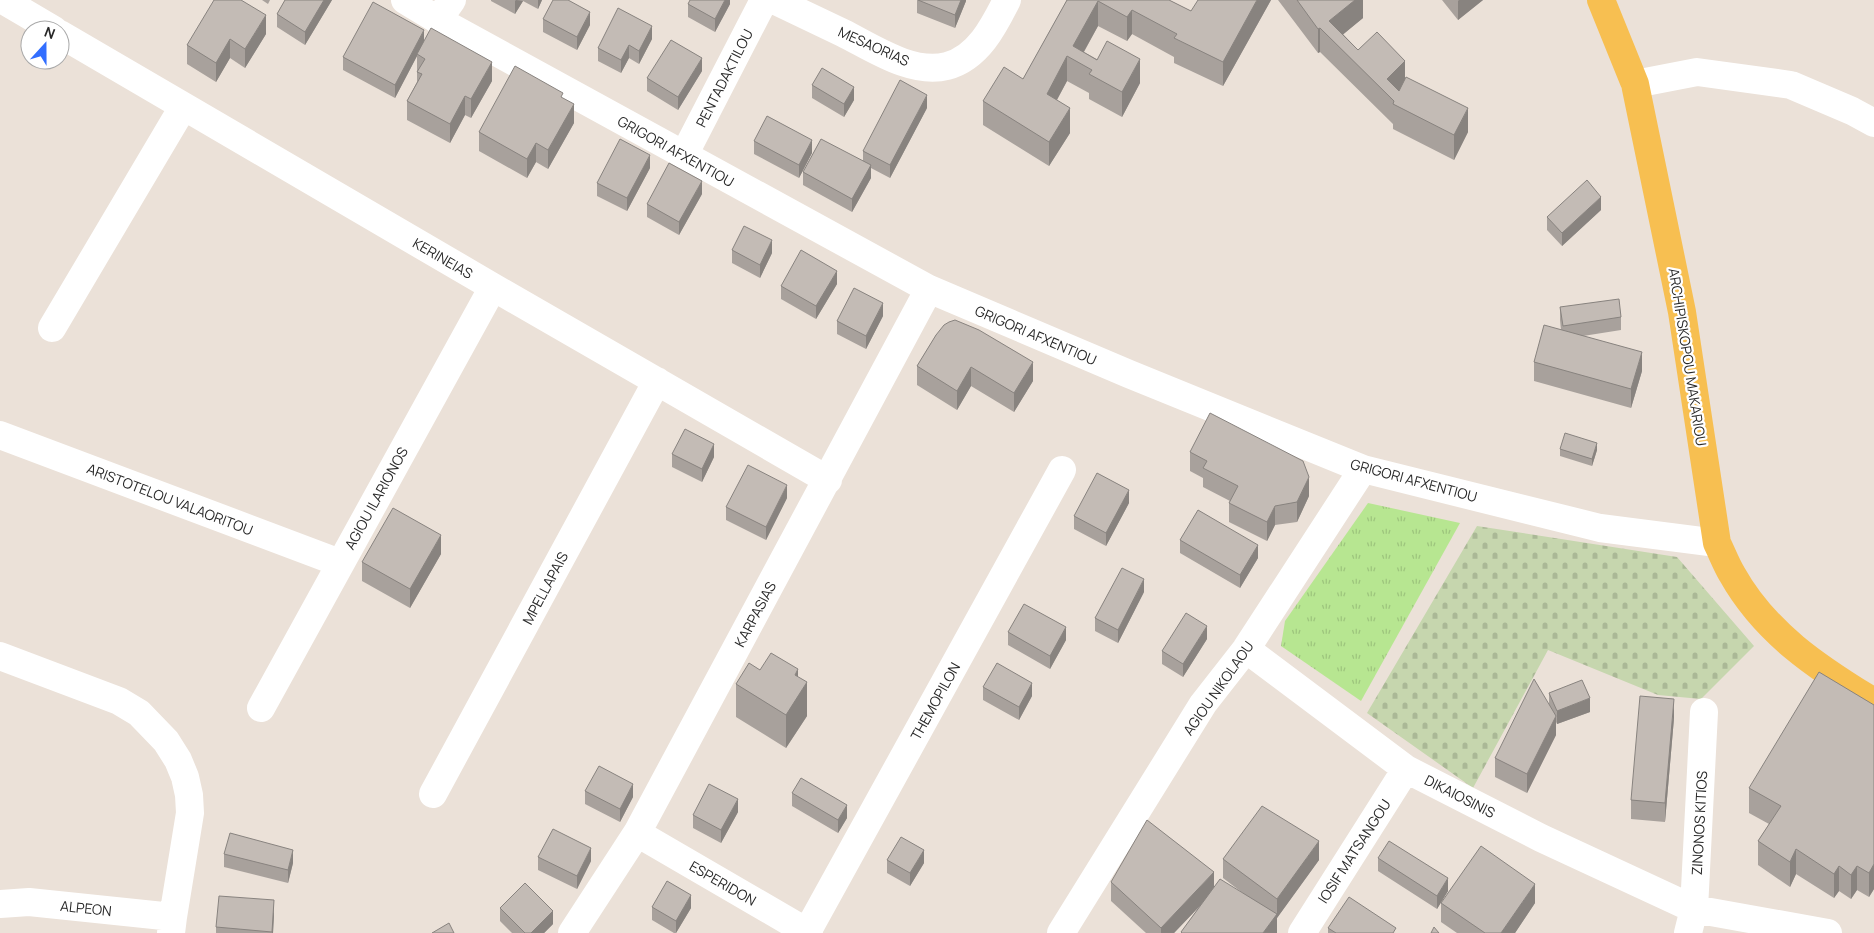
<svg xmlns="http://www.w3.org/2000/svg" width="1874" height="933" font-family="Manrope,sans-serif">
	<style>
		.grass { fill: url(#grass-tufts) }
		.cemetery { fill: url(#cemetery-stones) }
		.lines { fill: none; stroke-linecap: round; stroke-linejoin: round }
		.minor { stroke: #fff; stroke-width: 28 }
		.major { stroke: #f7bf51; stroke-width: 28 }
		.wall { fill: #a8a19c }
		.shaded-wall { fill: #88837f }
		.building { fill: #c3bbb5; stroke: #88837f }
		.labels { text-anchor: middle; dominant-baseline: central; stroke-width: 4.5; stroke-linejoin: round; paint-order: stroke }
		.street-label { font-size: 14px; fill: #282828; stroke: #fff }
	</style>
	<defs>
		<pattern id="grass-tufts" width="24" height="20" patternUnits="userSpaceOnUse" patternTransform="scale(1.25)"><rect width="24" height="20" fill="#b7e691"/><path d="M3 7l-1-3M5 7V3M7 7l1-3M15 17l-1-3M17 17v-4M19 17l1-3" fill="none" stroke="#9dc57d"/></pattern>
		<pattern id="cemetery-stones" width="16" height="16" patternUnits="userSpaceOnUse" patternTransform="scale(1.25)"><rect width="16" height="16" fill="#c6d6ae"/><path d="M2 7V4a2 2 0 0 1 4 0v3zM10 15v-3a2 2 0 0 1 4 0v3z" fill="#aab896"/></pattern>
	</defs>
	<rect width="100%" height="100%" fill="#ebe1d8"/>
	<!-- grass -->
	<path class="grass" d="M1368,503L1460,523L1361,701L1281,646L1285,621Z"/>
	<!-- cemetery -->
	<path class="cemetery" d="M1477,526L1677,557L1754,646L1701,699L1658,695L1548,650L1473,788L1367,713Z"/>
	<g class="lines">
		<!-- minor -->
		<path class="minor" d="M3,0L54,30
			M405,0L438,20L929,289L1129,374L1363,469L1600,528L1717,543
			M774,0C797,11 820,22 843,33C873,48 912,75 947,66C978,58 994,26 1007,0
			M438,20L452,0
			M60,34L493,287L828,480
			M1635,84L1697,72L1791,85L1852,111L1874,123
			M684,155L764,0
			M52,328L183,107
			M0,435L340,563
			M1246,649L1406,769L1541,838L1694,909L1828,933
			M0,656L119,701L139,713L166,741L178,760L185,777L189,795L190,813L173,917L171,933
			M261,708L493,287
			M433,794L657,381
			M637,833L809,933
			M0,904L29,902L173,917
			M807,932L1062,470
			M572,933L637,833L929,289
			M1061,933L1203,704L1246,649L1363,469
			M1302,933L1406,769
			M1688,933L1694,909L1704,712"/>
		<!-- major -->
		<path class="major" d="M1601,0L1635,84L1682,312L1717,543C1722,553 1726,564 1732,574C1765,633 1818,668 1874,702"/>
	</g>
	<!-- wall -->
	<path class="wall" d="M262,0H270L268,4Z
		M285,0H332L305,45L277,27V14Z
		M491,0H542L538,9L523,1L515,14L491,1Z
		M730,0V4L715,32L688,17V4Z
		M917,0H966V1L955,28L917,13Z
		M1067,0H1169L1191,11L1271,0L1223,86L1174,63V57L1132,34L1127,41L1098,26L1084,52L1140,83L1122,117L1089,99V93L1067,81L1057,100L1070,133L1049,166L983,125V101L1023,79Z
		M1278,0H1363V18L1343,34L1358,50L1405,80L1468,132L1454,160L1393,129V124L1320,52L1318,53Z
		M1442,0H1483L1458,20Z
		M543,19L590,25L577,50L543,32Z
		M266,34L245,68L230,58L216,82L187,64V45Z
		M652,39L639,64L629,58L621,73L598,61V48Z
		M424,41L492,81L471,118L465,115L450,143L407,120V101L417,82V56L395,98L343,70V57Z
		M702,71L678,110L647,91V78Z
		M812,85L854,100L844,117L812,98Z
		M563,98L574,123L548,169L536,162L527,178L479,151V132Z
		M927,108L890,178L871,168V178L852,212L803,185V172L863,161V151Z
		M754,141L812,153L799,178L754,154Z
		M650,168L627,211L597,196V183Z
		M702,194L679,235L647,217V204Z
		M1601,210L1562,246L1547,230V217Z
		M732,250L772,253L760,278L732,263Z
		M837,284L816,319L781,299V286Z
		M1560,307L1621,317V330L1583,336L1642,371L1631,408L1534,381V362L1561,330L1560,320Z
		M883,316L866,349L837,334V321Z
		M936,335L1033,381L1014,412L971,386L957,410L917,385V366Z
		M1560,449L1597,450L1592,466L1560,456Z
		M1190,452L1309,496L1297,522L1275,525L1267,541L1229,522V503L1230,501L1203,487V478L1190,471Z
		M672,454L714,457L702,482L672,467Z
		M787,498L766,540L726,520V507Z
		M1129,503L1106,546L1074,529V516Z
		M1180,540L1258,558L1240,588L1180,553Z
		M441,554L410,608L362,581V562Z
		M1144,592L1118,643L1095,631V618Z
		M1008,632L1066,640L1050,669L1008,645Z
		M1207,639L1183,677L1162,664V651Z
		M760,670L798,677L807,716L786,748L736,717V684Z
		M983,687L1032,696L1019,720L983,700Z
		M1549,693L1590,712L1557,724L1556,722V735L1527,793L1495,777V758L1549,705Z
		M1874,705V889L1869,897L1857,890L1851,899L1839,891L1834,898L1796,874L1790,887L1758,865V841L1769,824L1749,813V788Z
		M1674,718L1665,822L1631,819V800Z
		M585,791L633,797L620,822L585,804Z
		M792,793L847,818L838,833L792,806Z
		M738,812L721,843L693,828V815Z
		M224,854L293,863L288,883L224,867Z
		M538,857L591,861L577,889L538,870Z
		M1378,858L1448,891L1437,909L1378,871Z
		M1223,859L1319,860L1277,918V933H1181L1199,907L1174,933H1146L1111,901V882L1214,887L1244,894L1223,878Z
		M887,860L924,863L910,886L887,873Z
		M1441,903H1535L1515,933H1457L1441,922Z
		M652,907L691,908L676,933H674L652,920Z
		M500,908L553,924L544,933H512L500,921Z
		M274,913L273,933H216V927Z
		M1328,928L1396,933H1328Z"/>
	<!-- shaded-wall -->
	<path class="shaded-wall" d="M324,0H332L305,45V32Z
		M516,0L523,1L515,14V1Z
		M538,0H542L538,9Z
		M725,0H730V4L715,32V19Z
		M961,0H966V1L955,28V15Z
		M1257,0H1271L1223,86V62Z
		M1355,0H1363V18L1334,42L1329,21Z
		M1459,0H1483L1458,20V1Z
		M1098,1V26L1078,62L1073,46Z
		M1132,10V34L1127,41V17Z
		M590,12V25L577,50V37Z
		M266,15V34L245,68V49Z
		M652,26V39L639,64V51Z
		M1320,28V52L1318,53V29Z
		M424,30V43L417,54V56L395,98V85Z
		M230,39V58L216,82V63Z
		M629,45V58L621,73V60Z
		M1067,56V81L1047,118V94Z
		M702,58V71L678,110V97Z
		M1140,59V83L1122,117V92Z
		M1405,61V86L1391,99L1387,79Z
		M492,62V81L471,118V99Z
		M854,87V100L844,117V104Z
		M927,95V108L890,178V165Z
		M465,96V115L450,143V124Z
		M574,104V123L548,169V150Z
		M1070,108V133L1049,166V142Z
		M1468,108V132L1454,160V135Z
		M812,140V153L799,178V165Z
		M536,143V162L527,178V159Z
		M650,155V168L627,211V198Z
		M871,165V178L852,212V199Z
		M702,181V194L679,235V222Z
		M1601,197V210L1562,246V233Z
		M772,240V253L760,278V265Z
		M837,271V284L816,319V306Z
		M883,303V316L866,349V336Z
		M1642,352V371L1631,408V389Z
		M1033,362V381L1014,412V393Z
		M971,367V386L957,410V391Z
		M1597,443V450L1592,466V459Z
		M714,444V457L702,482V469Z
		M1309,477V496L1297,522V502Z
		M787,485V498L766,540V527Z
		M1129,490V503L1106,546V533Z
		M1275,506V525L1267,541V522Z
		M441,535V554L410,608V589Z
		M1258,545V558L1240,588V575Z
		M1144,579V592L1118,643V630Z
		M1207,626V639L1183,677V664Z
		M1066,627V640L1050,669V656Z
		M798,669V696L807,682V716L786,748V715L795,675Z
		M1032,683V696L1019,720V707Z
		M1590,698V712L1557,724V711Z
		M1674,699V718L1665,822V803Z
		M1556,716V735L1527,793V774Z
		M633,784V797L620,822V809Z
		M738,799V812L721,843V830Z
		M847,805V818L838,833V820Z
		M1319,841V860L1277,918V933H1263L1277,914V899Z
		M591,848V861L577,889V876Z
		M1796,849V874L1790,887V862Z
		M293,850V863L288,883V870Z
		M924,850V863L910,886V873Z
		M1874,864V889L1869,897V873Z
		M1839,866V891L1834,898V874Z
		M1857,866V890L1851,899V875Z
		M1214,872V891L1174,933H1161V928Z
		M1448,878V891L1437,909V896Z
		M1535,884V903L1515,933H1501Z
		M691,895V908L676,933V921Z
		M274,900V913L273,933H272Z
		M553,911V924L544,933H531Z"/>
	<!-- building -->
	<path class="building" d="M214,0H241L266,15L245,49L230,39L216,63L187,45Z
		M285,0H324L305,32L277,14Z
		M553,0H568L590,12L577,37L543,19Z
		M690,0H725L715,19L688,4Z
		M918,0H961L955,15Z
		M1067,0H1169L1191,11L1198,0H1257L1223,62L1174,38L1177,34L1132,10L1127,17L1098,1L1073,46L1097,60L1107,41L1140,59L1122,92L1089,74L1092,70L1067,56L1047,94L1070,108L1049,142L983,101L1004,67L1023,79Z
		M1297,0H1355L1329,21L1358,50L1377,32L1405,61L1387,79L1399,91L1406,77L1468,108L1454,135L1393,104L1394,101L1320,28L1318,29Z
		M373,2L424,30L395,85L343,57Z
		M618,8L652,26L639,51L629,45L621,60L598,48Z
		M431,28L492,62L471,99L465,96L450,124L407,101L422,74L417,72L425,59L417,54Z
		M671,40L702,58L678,97L647,78Z
		M515,66L563,93L561,97L574,104L548,150L536,143L527,159L479,132Z
		M822,68L854,87L844,104L812,85Z
		M900,80L927,95L890,165L863,151Z
		M767,116L812,140L799,165L754,141Z
		M620,139L650,155L627,198L597,183Z
		M821,139L871,165L852,199L803,172Z
		M669,163L702,181L679,222L647,204Z
		M1587,180L1601,197L1562,233L1547,217Z
		M744,226L772,240L760,265L732,250Z
		M801,250L837,271L816,306L781,286Z
		M854,288L883,303L866,336L837,321Z
		M1619,299L1621,317L1563,326L1560,307Z
		M955,320L979,330L1033,362L1014,393L971,367L957,391L917,366L936,335L944,325L949,322Z
		M1544,325L1642,352L1631,389L1534,362Z
		M1210,413L1303,461L1309,477L1297,502L1275,506L1267,522L1229,503L1238,486L1203,468L1207,461L1190,452Z
		M685,429L714,444L702,469L672,454Z
		M1565,433L1597,443L1592,459L1560,449Z
		M748,465L787,485L766,527L726,507Z
		M1097,473L1129,490L1106,533L1074,516Z
		M393,508L441,535L410,589L362,562Z
		M1198,510L1258,545L1240,575L1180,540Z
		M1122,568L1144,579L1118,630L1095,618Z
		M1024,604L1066,627L1050,656L1008,632Z
		M1186,613L1207,626L1183,664L1162,651Z
		M771,653L798,669L795,675L807,682L786,715L736,684L749,663L760,670Z
		M997,663L1032,683L1019,707L983,687Z
		M1819,672L1874,705V864L1869,873L1857,866L1851,875L1839,866L1834,874L1796,849L1790,862L1758,841L1781,806L1749,788Z
		M1534,679L1556,716L1527,774L1495,758Z
		M1582,680L1590,698L1557,711L1549,693Z
		M1640,696L1674,699L1665,803L1631,800Z
		M599,766L633,784L620,809L585,791Z
		M801,778L847,805L838,820L792,793Z
		M709,784L738,799L721,830L693,815Z
		M1262,806L1319,841L1277,899L1223,859Z
		M1147,820L1214,872L1161,928L1111,882Z
		M553,829L591,848L577,876L538,857Z
		M230,833L293,850L288,870L224,854Z
		M901,837L924,850L910,873L887,860Z
		M1389,841L1448,878L1437,896L1378,858Z
		M1481,846L1535,884L1501,933H1485L1441,903Z
		M1220,879L1277,914L1263,933H1182L1181,932Z
		M667,881L691,895L676,921L652,907Z
		M525,883L553,911L531,933H525L500,908Z
		M219,896L274,900L272,932L216,927Z
		M1349,897L1396,928L1393,933H1336L1328,928Z
		M449,923L454,933H432Z
		M1434,927L1439,933H1431Z"/>
	<g class="labels">
		<!-- street labels -->
		<g class="street-label">
			<text transform="translate(874 46) rotate(24)">MESAORIAS</text>
			<text transform="translate(724 78) rotate(-63)">PENTADAKTILOU</text>
			<text transform="translate(676 151) rotate(29)">GRIGORI AFXENTIOU</text>
			<text transform="translate(443 258) rotate(30)">KERINEIAS</text>
			<text transform="translate(1036 335) rotate(23)">GRIGORI AFXENTIOU</text>
			<text transform="translate(1688 357) rotate(81)">ARCHIPISKOPOU MAKARIOU</text>
			<text transform="translate(1414 480) rotate(15)">GRIGORI AFXENTIOU</text>
			<text transform="translate(376 498) rotate(-61)">AGIOU ILARIONOS</text>
			<text transform="translate(170 499) rotate(21)">ARISTOTELOU VALAORITOU</text>
			<text transform="translate(545 588) rotate(-62)">MPELLAPAIS</text>
			<text transform="translate(755 614) rotate(-62)">KARPASIAS</text>
			<text transform="translate(1218 688) rotate(-55)">AGIOU NIKOLAOU</text>
			<text transform="translate(935 701) rotate(-61)">THEMOPILON</text>
			<text transform="translate(1460 796) rotate(27)">DIKAIOSINIS</text>
			<text transform="translate(1699 823) rotate(-87)">ZINONOS KITIOS</text>
			<text transform="translate(1354 851) rotate(-57)">IOSIF MATSANGOU</text>
			<text transform="translate(723 883) rotate(30)">ESPERIDON</text>
			<text transform="translate(86 908) rotate(6)">ALPEON</text>
		</g>
	</g>
	<!-- north arrow -->
	<g transform="translate(45 45) rotate(21)"><circle r="24" fill="#ffffff" stroke="#a9a9a9"/>
	<path d="M0-4L9 19L0 12L-9 19Z" fill="#326eff"/>
	<text y="-8" font-size="14" font-weight="bold" text-anchor="middle" fill="#282828">N</text>
	</g>
</svg>
